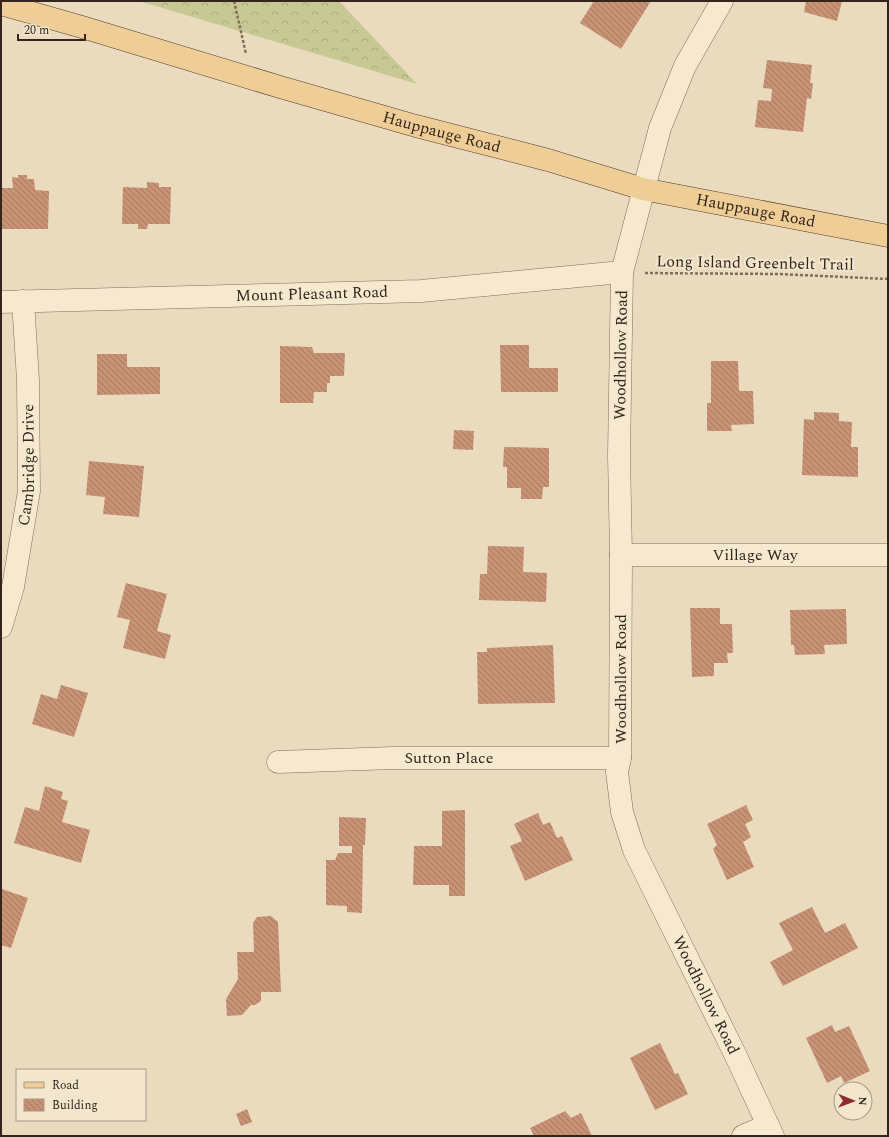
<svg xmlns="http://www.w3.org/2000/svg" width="889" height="1137" font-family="Spectral,serif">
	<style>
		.forest { fill: url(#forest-crowns) }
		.building { fill: url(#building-back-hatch) }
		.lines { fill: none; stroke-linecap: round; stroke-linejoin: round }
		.minor-casing { stroke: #836c57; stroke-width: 23 }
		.major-casing { stroke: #503a2c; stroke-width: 23 }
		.path { stroke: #836c57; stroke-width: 2.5; stroke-dasharray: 3 2; stroke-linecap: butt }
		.minor { stroke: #f7e9d0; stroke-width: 22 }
		.major { stroke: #efcd96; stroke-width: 22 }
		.labels { text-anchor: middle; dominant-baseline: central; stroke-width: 4; stroke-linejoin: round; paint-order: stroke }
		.street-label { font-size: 16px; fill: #33251c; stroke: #f3e6cd }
	</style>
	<defs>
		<pattern id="forest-crowns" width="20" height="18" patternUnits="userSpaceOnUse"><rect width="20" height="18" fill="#c6c993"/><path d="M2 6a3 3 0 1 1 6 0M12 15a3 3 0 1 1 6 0" fill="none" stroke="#abac7e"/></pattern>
		<pattern id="building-back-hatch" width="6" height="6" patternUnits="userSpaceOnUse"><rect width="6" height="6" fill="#c89275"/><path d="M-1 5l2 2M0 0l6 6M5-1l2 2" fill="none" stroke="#a3775f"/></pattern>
	</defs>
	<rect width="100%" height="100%" fill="#ebdbbe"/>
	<!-- forest -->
	<path class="forest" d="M139,1H339L417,84Z"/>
	<!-- building -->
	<path class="building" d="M594,1H651L621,49L580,23Z
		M806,1H842L837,21L804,12Z
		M767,60L812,65L810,83H813L811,99L807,98L803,132L755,127L758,100L771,101L772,89L763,88Z
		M18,175H27V179H34L35,190L49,191L48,229H1V188H13L12,177L18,178Z
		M147,182L159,183V187H171L170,224H148L147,229H138V224H122L123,187L147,188Z
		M500,345H529V368H558V392H501Z
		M280,346L312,347L314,353H345L344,376H330V383H327V392H314L313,403H280Z
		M97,354H127V367H160V394L97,395Z
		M711,361H738L739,391H753L754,424L731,425L732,431H707V403H711Z
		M814,412L839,413V421L852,422L851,447H858V477L802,475L804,419L814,420Z
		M454,430L474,431L473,450L453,449Z
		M504,447L549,448V487H543L542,499H521V488H507V467H503Z
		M89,461L144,466L139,517L103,514L105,497L86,495Z
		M488,546L524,547L523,572L547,573L546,602L479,600L480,574H487Z
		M126,583L167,594L157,631L171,635L165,659L123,648L130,620L117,617Z
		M690,608H720V624H732L733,653H727L728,663H714V676L692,677Z
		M846,609L847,644L824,645L825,654L795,655L794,645H791L790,610Z
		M553,645L555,703L478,704L477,652H487V648Z
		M61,685L88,693L74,737L32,724L41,694L57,699Z
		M45,786L63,792L61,799L68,801L62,822L90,830L81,863L14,843L25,807L39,811Z
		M746,805L753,820L745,824L751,837L743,842L754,867L727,880L713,849L717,845L707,824Z
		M465,810V896H449V885H413L414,846H442V811Z
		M538,813L543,825L550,822L557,838L562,836L573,860L525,881L510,846L522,841L514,824Z
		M339,817L366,818L365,845H363L362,913L347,912V906L326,905V860H335L338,853H352V846H339Z
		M2,889L28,898L11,948L1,945Z
		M812,907L825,933L845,923L858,948L783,986L770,962L793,950L779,923Z
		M271,916L278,922L281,992H261V1001L255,1005H251L242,1015L227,1016L226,999L238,979L237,952H254L253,923L257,917Z
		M832,1025L835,1032L849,1026L870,1071L844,1083L841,1076L827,1083L806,1038Z
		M660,1043L675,1074L678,1073L688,1094L655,1110L630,1058Z
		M247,1109L252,1122L241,1126L236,1114Z
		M565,1111L571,1118L581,1113L592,1136H534L530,1128Z"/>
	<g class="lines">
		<!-- minor casing -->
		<g class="minor-casing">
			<g id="minor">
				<path id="s1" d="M722,1L685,66L660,128L622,272L619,455L621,555L620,758L617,772L622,812L634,850L735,1054L773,1136"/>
				<path id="s2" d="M1,302L421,291L622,272"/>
				<path id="s3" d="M621,555H888"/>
				<path id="s4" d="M1,627L13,587L29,491L28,380L23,301"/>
				<path id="s5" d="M278,762L393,758H620"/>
				<path d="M743,1136L768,1125"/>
			</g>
		</g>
		<!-- major casing -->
		<g class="major-casing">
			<g id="major">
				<path id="s6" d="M1,4L82,27L280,87L416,126L548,160L643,189L888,236"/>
			</g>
		</g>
		<!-- path -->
		<path class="path" d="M234,1L246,54
			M645,273L778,274L888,279"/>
		<!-- minor -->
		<use href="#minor" class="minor"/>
		<!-- major -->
		<use href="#major" class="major"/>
	</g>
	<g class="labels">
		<!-- street labels -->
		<g class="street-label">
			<text stroke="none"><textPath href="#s6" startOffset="459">Hauppauge Road</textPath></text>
			<text stroke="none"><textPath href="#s6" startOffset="783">Hauppauge Road</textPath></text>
			<text transform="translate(755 263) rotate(1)">Long Island Greenbelt Trail</text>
			<text stroke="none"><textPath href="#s2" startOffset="311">Mount Pleasant Road</textPath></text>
			<text transform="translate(621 355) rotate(-89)">Woodhollow Road</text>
			<text stroke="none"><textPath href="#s4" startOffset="165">Cambridge Drive</textPath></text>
			<text stroke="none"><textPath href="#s3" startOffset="134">Village Way</textPath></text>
			<text transform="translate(621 679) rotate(-90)">Woodhollow Road</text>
			<text stroke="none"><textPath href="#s5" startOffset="171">Sutton Place</textPath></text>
			<text stroke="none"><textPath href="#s1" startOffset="1033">Woodhollow Road</textPath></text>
		</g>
	</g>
	<!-- border -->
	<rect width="889" height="1137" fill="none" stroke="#33251c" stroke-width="4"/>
	<!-- legend -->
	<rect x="16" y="1069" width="130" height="52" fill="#f3e6cd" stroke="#a69986"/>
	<rect x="24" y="1082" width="20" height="6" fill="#efcd96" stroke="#a69986"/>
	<text x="52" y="1089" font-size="12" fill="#33251c">Road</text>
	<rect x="24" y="1099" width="20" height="12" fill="url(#building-back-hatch)" stroke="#a69986"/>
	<text x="52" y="1109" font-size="12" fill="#33251c">Building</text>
	<!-- north arrow -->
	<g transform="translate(853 1101) rotate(91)"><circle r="19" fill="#f3e6cd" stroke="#a69986"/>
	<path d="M0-3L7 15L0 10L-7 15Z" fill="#8f2a31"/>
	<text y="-6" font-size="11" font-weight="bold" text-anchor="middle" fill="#33251c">N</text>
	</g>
	<!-- scale -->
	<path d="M18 34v6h67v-6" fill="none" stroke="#33251c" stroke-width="2"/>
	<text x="24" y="34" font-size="12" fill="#33251c" stroke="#f3e6cd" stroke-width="3" paint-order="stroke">20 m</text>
</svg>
